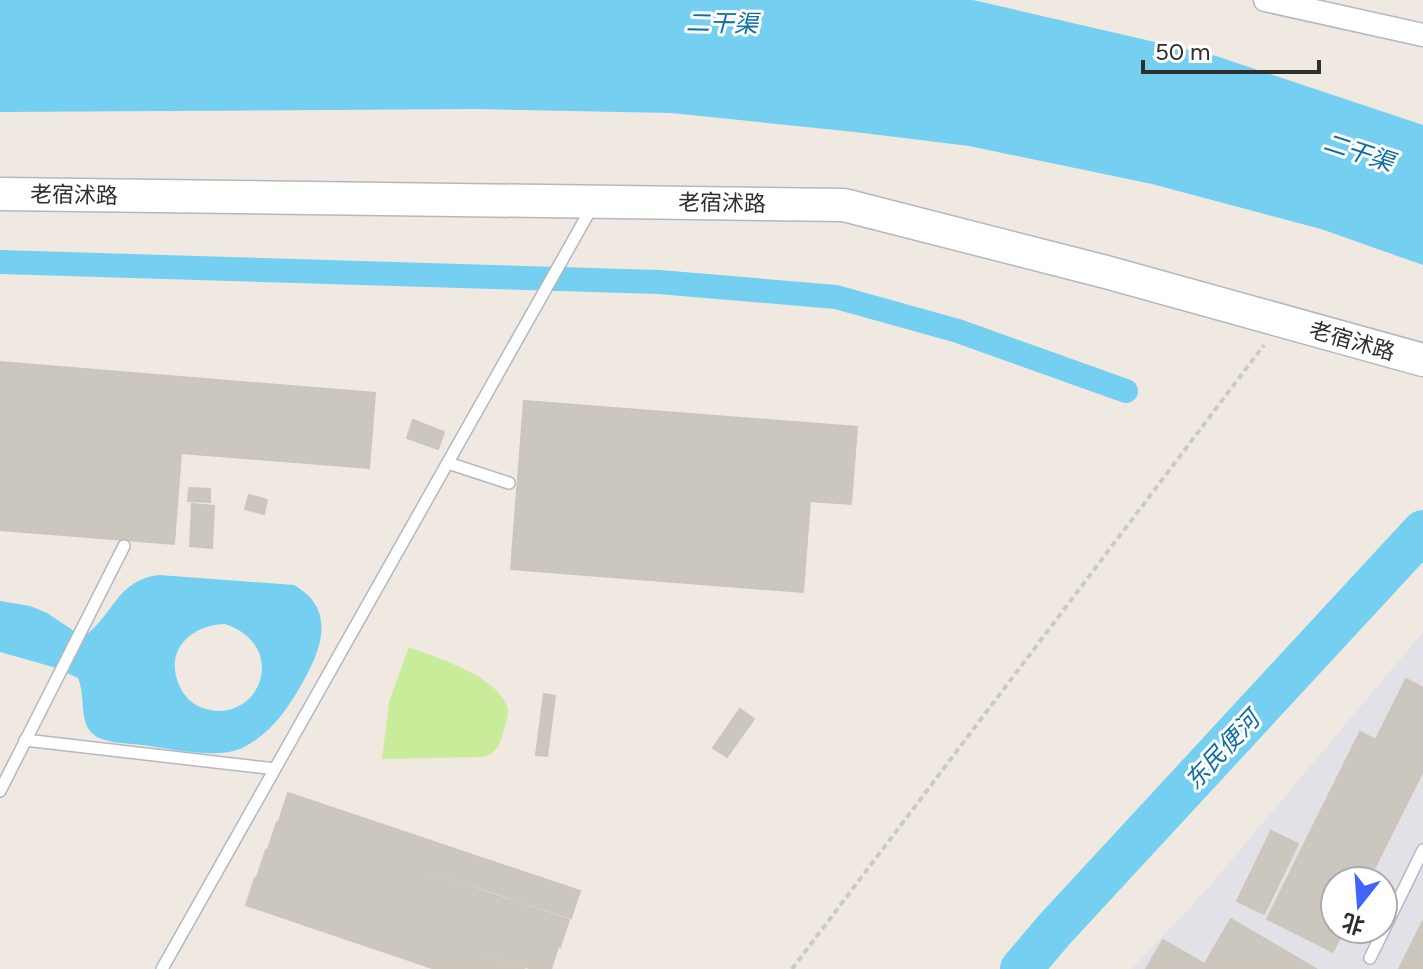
<svg xmlns="http://www.w3.org/2000/svg" width="1423" height="969" font-family="Figtree,'Noto Sans SC',sans-serif">
	<style>
		.industrial { fill: #e3e1e8; fill-rule: evenodd }
		.pitch { fill: #c9ec9a }
		.water { fill: #75cff0; fill-rule: evenodd }
		.lines { fill: none; stroke-linecap: round; stroke-linejoin: round }
		.canal { stroke: #75cff0; stroke-width: 24 }
		.river { stroke: #75cff0; stroke-width: 42 }
		.building { fill: #cbc7bf; stroke: #cbc5ba; stroke-width: 2 }
		.service-casing { stroke: #b4b7c1; stroke-width: 14 }
		.minor-casing { stroke: #b4b7c1; stroke-width: 25 }
		.secondary-casing { stroke: #b4b7c1; stroke-width: 35 }
		.path { stroke: #c9c9c9; stroke-width: 4; stroke-dasharray: 6 4; stroke-linecap: butt }
		.service { stroke: #fff; stroke-width: 11 }
		.minor { stroke: #fff; stroke-width: 22 }
		.secondary { stroke: #fff; stroke-width: 32 }
		.labels { text-anchor: middle; dominant-baseline: central; stroke-width: 6; stroke-linejoin: round; paint-order: stroke }
		.street-label { font-size: 22px; fill: #2e2e2e; stroke: #fff }
		.water-label { font-size: 24px; font-style: italic; fill: #0d6fa3; stroke: #fff }
	</style>
	<rect width="100%" height="100%" fill="#efe9e1"/>
	<!-- industrial -->
	<path class="industrial" d="M1423,632V969H1132L1208,888ZM1335,881H1383V929H1335Z"/>
	<!-- pitch -->
	<path class="pitch" d="M409,647C437,658 494,675 506,704C510,712 506,721 504,729C501,742 497,754 483,757L382,759L389,702Z"/>
	<!-- water -->
	<path class="water" d="M0,0H973L1216,56L1423,125V265L1321,229L1152,184L969,146L855,132L671,113L476,109L0,112Z
		M159,575L294,585C335,608 323,646 304,680C289,707 272,733 244,747C218,761 170,748 142,745C127,743 100,744 90,731C80,719 85,694 78,678L53,667L0,652V601L30,606L47,613L83,637C113,617 116,580 159,575ZM225,624C290,646 260,724 206,709C194,706 184,697 179,685C164,650 191,625 225,624Z"/>
	<g class="lines">
		<!-- canal -->
		<path class="canal" d="M0,262L659,282L836,297L958,331L1126,391"/>
		<!-- river -->
		<path class="river" d="M1021,969L1054,930L1423,531"/>
	</g>
	<!-- building -->
	<path class="building" d="M0,362L375,393L369,468L181,453L174,544L0,530Z
		M524,401L857,427L851,504L810,501L803,592L511,569Z
		M413,420L444,432L438,449L407,438Z
		M189,488L210,489V502L188,501Z
		M249,495L267,500L264,514L245,509Z
		M192,504L214,506L212,548L190,546Z
		M1406,679L1423,688L1422,763L1376,739Z
		M544,694L555,696L547,756L536,755Z
		M740,709L754,719L727,757L713,748Z
		M1360,732L1423,763V771L1368,881H1335V929H1344L1333,952L1267,919Z
		M288,793L580,891L571,918L279,821Z
		M277,822L569,920L560,947L268,849Z
		M1271,831L1298,844L1264,914L1237,901Z
		M266,850L558,947L551,969H532L257,877Z
		M255,878L525,969H435L246,905Z
		M1231,919L1316,969H1254L1215,946Z
		M1423,921V969H1399Z
		M1163,940L1205,964L1213,969H1146Z
		M1215,946L1254,969H1213L1205,964Z"/>
	<g class="lines">
		<!-- service casing -->
		<g class="service-casing">
			<path id="service" d="M448,463L509,483
				M25,740L275,769
				M0,791L124,546
				M1370,958L1423,850
				M162,969L592,207"/>
		</g>
		<!-- minor casing -->
		<g class="minor-casing">
			<path id="minor" d="M1265,0L1423,35"/>
		</g>
		<!-- secondary casing -->
		<g class="secondary-casing">
			<path id="secondary" d="M0,194L844,205L1106,272L1423,360"/>
		</g>
		<!-- path -->
		<path class="path" d="M792,969L1264,345"/>
		<!-- service -->
		<use href="#service" class="service"/>
		<!-- minor -->
		<use href="#minor" class="minor"/>
		<!-- secondary -->
		<use href="#secondary" class="secondary"/>
	</g>
	<g class="labels">
		<!-- street labels -->
		<g class="street-label">
			<text transform="translate(74 195) rotate(1)">老宿沭路</text>
			<text transform="translate(722 203) rotate(1)">老宿沭路</text>
			<text transform="translate(1352 341) rotate(16)">老宿沭路</text>
		</g>
		<!-- water labels -->
		<g class="water-label">
			<text transform="translate(722 23) rotate(1)">二干渠</text>
			<text transform="translate(1359 152) rotate(18)">二干渠</text>
			<text transform="translate(1222 750) rotate(-47)">东民便河</text>
		</g>
	</g>
	<!-- north arrow -->
	<g transform="translate(1359 905) rotate(197)"><circle r="38" fill="#ffffff" stroke="#ababab" stroke-width="2"/>
	<path d="M0-6L14 30L0 20L-14 30Z" fill="#4264fb"/>
	<text y="-12" font-size="22" font-weight="bold" text-anchor="middle" fill="#2e2e2e">北</text>
	</g>
	<!-- scale -->
	<path d="M1143 60v12h176v-12" fill="none" stroke="#2e2e2e" stroke-width="4"/>
	<text x="1155" y="60" font-size="24" fill="#2e2e2e" stroke="#ffffff" stroke-width="6" paint-order="stroke">50 m</text>
</svg>
